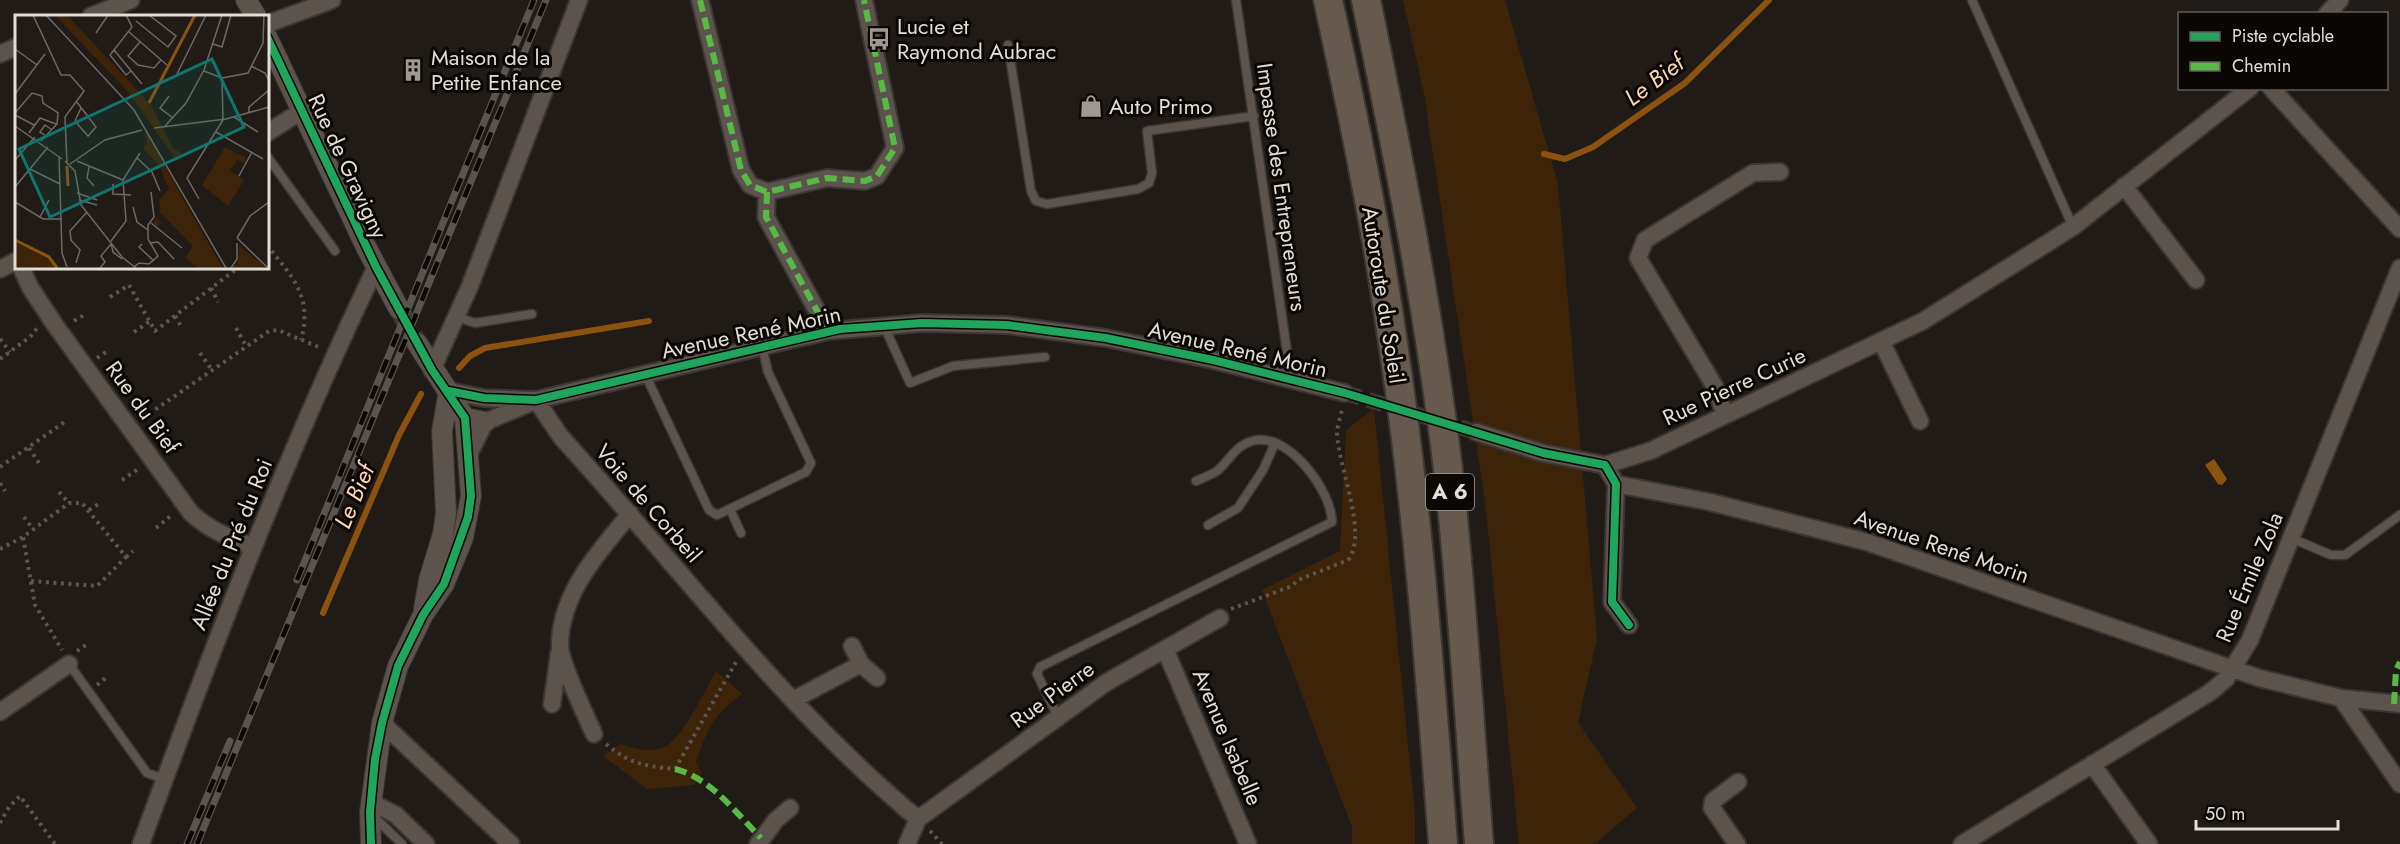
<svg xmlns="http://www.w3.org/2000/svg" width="2400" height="844" font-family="Jost,sans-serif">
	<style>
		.green { fill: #3d2408 }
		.water { fill: #8c5310 }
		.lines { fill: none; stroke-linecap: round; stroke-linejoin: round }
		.stream { stroke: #8c5310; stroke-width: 6 }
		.minor-tunnel { stroke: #3d3834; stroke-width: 16; stroke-dasharray: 16 8; stroke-linecap: butt }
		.tertiary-tunnel { stroke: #3d3834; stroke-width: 20; stroke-dasharray: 20 10; stroke-linecap: butt }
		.service-casing { stroke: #3a3633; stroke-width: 11 }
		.minor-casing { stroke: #3a3633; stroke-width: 20 }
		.tertiary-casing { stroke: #3a3633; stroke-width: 22 }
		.motorway-casing { stroke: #3a3633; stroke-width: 32 }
		.path { stroke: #5c5650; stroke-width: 4; stroke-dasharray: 3 4.5; stroke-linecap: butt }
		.service { stroke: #5c534c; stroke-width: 8 }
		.minor { stroke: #5c534c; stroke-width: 16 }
		.tertiary { stroke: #5c534c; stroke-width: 20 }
		.motorway { stroke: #665a4f; stroke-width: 28 }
		.rail-casing { stroke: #5a534e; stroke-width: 7 }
		.rail { stroke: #0a0704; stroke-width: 4.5; stroke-dasharray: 14; stroke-linecap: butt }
		.quiet { stroke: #58b947; stroke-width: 6; stroke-dasharray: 12 6; stroke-linecap: butt }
		.cycleway-casing { stroke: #0a0704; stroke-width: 11 }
		.cycleway { stroke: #20a55d; stroke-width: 8 }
		.labels { text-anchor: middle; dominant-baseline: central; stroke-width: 6; stroke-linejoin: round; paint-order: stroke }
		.shield { fill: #0a0704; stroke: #a29d98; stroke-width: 1.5 }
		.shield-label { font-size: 21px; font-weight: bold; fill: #e3ddd8 }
		.poi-label { font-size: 22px; fill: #e3ddd8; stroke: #0a0704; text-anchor: start }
		.street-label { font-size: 22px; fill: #e3ddd8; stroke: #0a0704 }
		.water-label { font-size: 24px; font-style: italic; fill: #f8d4b5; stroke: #0a0704 }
		.inset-river { fill: none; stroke: #8c5310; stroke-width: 3 }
		.inset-road { fill: none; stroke: #6e6964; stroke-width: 1.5 }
		.view { fill: #0f766e; fill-opacity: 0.15; stroke: #0f766e; stroke-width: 3 }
		.inset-edge { fill: none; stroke: #e3ddd8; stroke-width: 3 }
	</style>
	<rect width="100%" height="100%" fill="#201b17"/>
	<!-- green -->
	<path class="green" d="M1403,0H1505L1558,184L1597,639L1578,722L1637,808L1595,844H1519L1485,501L1424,94Z
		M1374,409L1415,814V844H1352V827L1262,590L1340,551L1346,430Z
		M716,671L742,694C712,716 708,728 696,762L702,774L694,785L647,789L603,756L620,744C634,748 648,753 662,748C681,743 706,688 716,671Z"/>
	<!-- water -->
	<path class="water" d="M2214,459L2227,479L2222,485L2218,484L2205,465Z"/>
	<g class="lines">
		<!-- stream -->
		<path class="stream" d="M1544,154L1565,159L1593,147L1685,83L1769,0
			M459,368L470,356L485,348L649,321
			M323,613L399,435L421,394"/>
		<!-- minor-tunnel -->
		<path class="minor-tunnel" d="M1345,393L1476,432"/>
		<!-- tertiary-tunnel -->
		<path class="tertiary-tunnel" d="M399,309L417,343"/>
		<!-- service casing -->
		<g class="service-casing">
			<path id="service" d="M1236,0L1291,379
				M1972,0L2073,227
				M1008,45L1031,191L1036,201L1047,204L1138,189L1149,183L1152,173L1147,131L1254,116
				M267,156L335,251
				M457,317L475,323L532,314
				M884,326L910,383L953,366L1045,357
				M645,374L709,510L717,515L806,472L811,463L768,372L762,346
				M730,509L741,533
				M1208,525L1238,508L1263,470L1275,443
				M2291,538L2331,555H2345L2400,515
				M69,664L147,773L164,779
				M1058,717L1037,674L1040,667L1332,522C1332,491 1287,430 1252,441C1235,446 1230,460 1217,471C1211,475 1203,478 1196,481
				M372,815L402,844"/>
		</g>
		<!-- minor casing -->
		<g class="minor-casing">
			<path id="minor" d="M700,0L741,170L750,185L767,192L827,178L865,181L877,176L895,148L864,0
				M2327,14L2340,0
				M91,16L131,0
				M267,24L332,0
				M0,54L16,47
				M2271,88L2400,229
				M267,133L292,117L304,114
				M2124,186L2196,280
				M767,192L766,217L828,331
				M21,267L30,287L55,325L191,513C209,530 230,538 253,547
				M0,269L16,261
				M1881,341L1920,421
				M432,370L470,286L579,0
				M449,391L484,398L536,400L828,331L922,323L1007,325L1106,338L1213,360L1345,393
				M536,400L561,437C679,566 783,707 918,819
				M1725,415L1715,387L1638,258L1645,240L1753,173L1780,172
				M1476,432L1543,453L1605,465L1616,484L1612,602L1629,625
				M469,454L485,422L530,403
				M1605,465L1650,451L1923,321L2073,227L2250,88
				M1616,484L1710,502L1867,542L2259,678L2341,698L2400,704
				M852,646L861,664L877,678
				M1165,649L1248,844
				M2341,698L2400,784
				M793,700L861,664
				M552,704L559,653
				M0,712L69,664
				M382,723L511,844
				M594,734C586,716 561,664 560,647C559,595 599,551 630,514
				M2092,764L2149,844
				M371,802L396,815L426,844
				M141,844C212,649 286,454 376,267
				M758,844L776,820L790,808
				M907,844L918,819L1107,682L1220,618
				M1737,844L1712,808L1713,801L1738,782
				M1962,844L2209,693L2226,679L2250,640L2400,268"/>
		</g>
		<!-- tertiary casing -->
		<g class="tertiary-casing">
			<path id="tertiary" d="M246,0L256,16
				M267,37L366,247L399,309
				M465,418L485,422
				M424,609L429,580L443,534L446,513L442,431L449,391
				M371,844L370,812L382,723L398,666L423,615L444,584L463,538L471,496L465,418L417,343"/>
		</g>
		<!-- motorway casing -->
		<g class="motorway-casing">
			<path id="motorway" d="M1328,0C1352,109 1375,219 1391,330C1417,500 1430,672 1443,844
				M1366,0C1398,155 1429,311 1448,469C1462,593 1469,719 1479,844"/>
		</g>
		<!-- path -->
		<path class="path" d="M267,245C292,277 313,296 301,340
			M211,288L218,302
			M110,297L129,285L155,331L239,267
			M175,316L182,328
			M74,321L84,315
			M236,328L246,346
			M134,332L150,321
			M0,339L10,352
			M200,353L212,370
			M97,358L109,350
			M0,359L30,337L38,327
			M143,418L269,331L278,330L321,348
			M29,448L41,466
			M0,467L66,421
			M122,480L138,469
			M0,483L5,491
			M59,492L69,503
			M89,510L100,503
			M24,517L33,529
			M156,528L173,514
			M0,549L23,537
			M126,557L133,551
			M31,581L97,586L126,557L82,503H69L23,537L35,605L62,650
			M1231,609L1292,586L1298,580L1348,560C1369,534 1337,464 1337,431C1338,424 1341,416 1342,408
			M77,651L86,645
			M97,685L108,676
			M606,744C630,764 644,766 675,769L736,662
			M0,823L9,807L20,796L55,844
			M930,831L942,844"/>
		<!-- service -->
		<use href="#service" class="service"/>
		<!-- minor -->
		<use href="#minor" class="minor"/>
		<!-- tertiary -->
		<use href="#tertiary" class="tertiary"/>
		<!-- motorway -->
		<use href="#motorway" class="motorway"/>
		<!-- rail casing -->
		<g class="rail-casing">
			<path id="rail" d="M297,580L534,0
				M187,844L230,741
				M197,844L546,0"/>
		</g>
		<!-- rail -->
		<use href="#rail" class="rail"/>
		<!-- quiet -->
		<path class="quiet" d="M700,0L741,170L750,185L767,192L827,178L865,181L877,176L895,148L864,0
			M767,192L766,217L828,331
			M2394,704L2396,670L2400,662
			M675,769C711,778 736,813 761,838"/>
		<!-- cycleway casing -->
		<g class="cycleway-casing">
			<path id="cycleway" d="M267,37L376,267L432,370L465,418L471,496L468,517L444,584L423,615L398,666L382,723L375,759L370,812L371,844
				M449,391L484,398L536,400L840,329L922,323L1007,325L1106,338L1213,360L1345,393L1543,453L1605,465L1616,484L1612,602L1629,625"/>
		</g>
		<!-- cycleway -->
		<use href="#cycleway" class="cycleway"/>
	</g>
	<!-- icons -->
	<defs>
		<g id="bus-bare" transform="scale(1.8)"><path d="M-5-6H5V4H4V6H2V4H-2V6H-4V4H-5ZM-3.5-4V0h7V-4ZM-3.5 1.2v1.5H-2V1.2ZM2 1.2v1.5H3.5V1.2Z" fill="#9f9994" stroke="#0a0704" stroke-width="2.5" paint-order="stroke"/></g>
		<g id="building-bare" transform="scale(1.8)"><path d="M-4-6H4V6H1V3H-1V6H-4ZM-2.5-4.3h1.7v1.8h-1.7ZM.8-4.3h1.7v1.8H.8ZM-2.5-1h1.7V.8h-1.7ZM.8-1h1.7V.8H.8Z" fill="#9f9994" stroke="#0a0704" stroke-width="2.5" paint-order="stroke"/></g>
		<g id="shop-bare" transform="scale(1.8)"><path d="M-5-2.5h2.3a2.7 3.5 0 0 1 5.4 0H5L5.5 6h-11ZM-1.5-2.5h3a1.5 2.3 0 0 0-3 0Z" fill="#9f9994" stroke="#0a0704" stroke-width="2.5" paint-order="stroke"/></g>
	</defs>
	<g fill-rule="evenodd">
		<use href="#bus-bare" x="879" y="39"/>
		<use href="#building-bare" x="413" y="70"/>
		<use href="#shop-bare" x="1091" y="106"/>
	</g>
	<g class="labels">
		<!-- shield labels -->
		<rect class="shield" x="1426" y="474" width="48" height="36" rx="4.5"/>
		<g class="shield-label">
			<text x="1450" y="492">A 6</text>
		</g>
		<!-- poi labels -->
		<g class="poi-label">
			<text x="897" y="26">Lucie et<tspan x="897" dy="25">Raymond Aubrac</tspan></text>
			<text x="431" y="57">Maison de la<tspan x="431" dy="25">Petite Enfance</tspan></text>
			<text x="1109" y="106">Auto Primo</text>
		</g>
		<!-- street labels -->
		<g class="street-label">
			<text transform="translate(348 166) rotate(65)">Rue de Gravigny</text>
			<text transform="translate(1282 187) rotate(82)">Impasse des Entrepreneurs</text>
			<text transform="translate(1384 295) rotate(81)">Autoroute du Soleil</text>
			<text transform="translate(751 332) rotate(-12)">Avenue René Morin</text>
			<text transform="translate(1238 349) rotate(13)">Avenue René Morin</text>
			<text transform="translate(1734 386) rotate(-25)">Rue Pierre Curie</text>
			<text transform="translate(143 407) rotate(54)">Rue du Bief</text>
			<text transform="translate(649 503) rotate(49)">Voie de Corbeil</text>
			<text transform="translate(231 544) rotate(-68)">Allée du Pré du Roi</text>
			<text transform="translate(1942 546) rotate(19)">Avenue René Morin</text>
			<text transform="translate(2249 577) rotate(-67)">Rue Émile Zola</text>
			<text transform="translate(1052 694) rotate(-36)">Rue Pierre</text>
			<text transform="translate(1228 737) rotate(67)">Avenue Isabelle</text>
		</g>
		<!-- water labels -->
		<g class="water-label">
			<text transform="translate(1654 80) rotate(-37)">Le Bief</text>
			<text transform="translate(354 496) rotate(-67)">Le Bief</text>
		</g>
	</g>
	<!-- overview -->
	<g transform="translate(15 15)">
		<rect width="254" height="254" fill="#201b17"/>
		<path d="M40,0L54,2L136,90L158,133L166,138L162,146L113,77ZM130,115L185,214L208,253H183L170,243L178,231L146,198L142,203L146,208L142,211L138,208L145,198L144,184L154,174L144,150L128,134L132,128ZM210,132L231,143L230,148L222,145L215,156L229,165L213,191L187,170ZM0,227L33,243L41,253H0ZM224,230L226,232L251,253H218L223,247Z" fill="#3d2408"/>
		<path class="inset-river" d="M134,88L180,0M52,151L53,171M0,225L34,242L42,253"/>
		<path class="inset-road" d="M18,0L46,60H55L69,76L50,102L52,148M31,0L119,95L211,253M111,0L117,12L95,40L111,60L116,56M121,6L153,32L161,21L134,0M114,17L152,50M81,18L93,0M125,27L113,41L123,50L139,53L146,45M198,29L207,32L216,0M0,34L22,50M99,35L127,69M236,51L250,58L254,66M189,56L207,63M162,59L191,0M207,63L233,58L248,28L249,0M0,79L30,39M154,81L145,93L158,103M61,86L81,112L73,121L60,106L66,93M234,97V92L254,75M0,98L17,78L27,81L28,88L43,98L42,109L26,126M0,100L19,110M219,102L243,117M0,111L47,144M150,111L171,88L189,55L207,0M139,113L211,104L254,92M201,117L248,144M14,118L25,103L41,109M31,121L25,117L30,110L37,115M44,141L47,238L52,252M122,143L137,157L145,176M0,145L20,122M50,146L60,156L66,190L107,242L121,253M62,146L108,165M55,149L90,125L127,115M74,152L72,163L79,171M15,154L45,169M224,161L237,137M98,169V179L116,180M0,172L33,132M62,178L82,185M184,184L172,163L208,105L207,63M64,185L82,190M0,187L28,204H47M118,192L122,207L133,215M25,202L34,185M136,208L167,233M222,223L235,201L254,187M222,223L253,253M96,226L111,206L108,165L125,138M96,228L98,237L107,244M135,228L143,227L159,244M127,229L124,232L139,246M61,248L65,235L56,225L55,216L72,197M119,252L124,248L134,249L143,241L133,224V210L139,202L136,177M85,253L90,247L86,241L96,229M216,253L222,244V228"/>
		<path class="view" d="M197,44L229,112L35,202L4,134Z"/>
		<rect width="254" height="254" class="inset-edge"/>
	</g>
	<!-- legend -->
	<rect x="2178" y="12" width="210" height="78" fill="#0a0704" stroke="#615d59" stroke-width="1.5"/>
	<rect x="2190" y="32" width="30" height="9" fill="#20a55d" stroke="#615d59" stroke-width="1.5"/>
	<text x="2232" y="42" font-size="18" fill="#e3ddd8">Piste cyclable</text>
	<rect x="2190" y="62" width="30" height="9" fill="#58b947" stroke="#615d59" stroke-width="1.5"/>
	<text x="2232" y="72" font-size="18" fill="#e3ddd8">Chemin</text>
	<!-- scale -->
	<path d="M2196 820v9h142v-9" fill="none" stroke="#e3ddd8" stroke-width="3"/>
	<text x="2205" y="820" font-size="18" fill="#e3ddd8" stroke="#0a0704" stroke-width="4.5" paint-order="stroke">50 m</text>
</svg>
